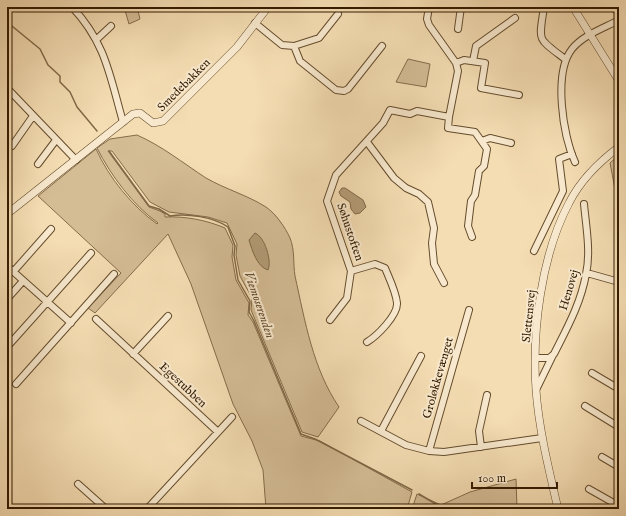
<svg xmlns="http://www.w3.org/2000/svg" width="626" height="516" font-family="'IM FELL English',serif">
	<style>
		.green { fill: #d4bc95; stroke: #846c4a }
		.water { fill: #b39b76; stroke: #806847 }
		.lines { fill: none; stroke-linecap: round; stroke-linejoin: round }
		.stream { stroke: #806847; stroke-width: 1.5 }
		.minor-casing { stroke: #644c2d; stroke-width: 8 }
		.tertiary-casing { stroke: #644c2d; stroke-width: 8 }
		.minor { stroke: #f8e9ce; stroke-width: 6 }
		.tertiary { stroke: #f8e9ce; stroke-width: 7 }
		.labels { text-anchor: middle; dominant-baseline: central; stroke-width: 4; stroke-linejoin: round; paint-order: stroke }
		.street-label { font-size: 12px; fill: #331b00; stroke: #f8e9ce }
		.water-label { font-size: 13px; font-style: italic; fill: #664e2f; stroke: #f8e9ce }
	</style>
	<rect width="100%" height="100%" fill="#f5ddb3"/>
	<filter id="stains"><feTurbulence type="fractalNoise" baseFrequency=".005" numOctaves="4"/><feColorMatrix values="0 0 0 0 .2 0 0 0 0 .09 0 0 0 0 .02 0 0 0 .5 -.17"/></filter>
	<radialGradient id="worn" r=".72"><stop offset=".6" stop-color="#630" stop-opacity="0"/><stop offset="1" stop-color="#630" stop-opacity=".3"/></radialGradient>
	<!-- green -->
	<path class="green" d="M124,7H137L140,19L129,24Z
		M408,59L430,64L426,87L396,82Z
		M137,135C162,146 183,163 206,178C225,189 247,195 266,207C276,214 285,227 290,238C295,250 293,264 295,276C305,321 313,369 339,407L318,437L302,432L251,310L252,298L240,276L236,255L237,244L227,223L208,217L169,212L150,202L112,151H108L149,207L160,211L165,214V217C185,216 206,220 225,228L233,245L232,257L236,280L249,303L248,315L253,322L301,436L320,441L412,492L407,509H266L263,470L252,441L233,404L191,284L168,234L95,313L88,308L121,273L38,196L96,149C109,178 132,206 157,224L158,223C133,205 111,176 97,148L110,139Z
		M618,156L619,157V210L610,163Z
		M516,479L517,509H412L417,494L441,505L470,492Z"/>
	<!-- water -->
	<path class="water" d="M342,188H345L363,200L366,207L360,213L355,214L351,209L350,202L341,196L339,192Z
		M255,233C265,237 272,261 268,270C257,267 252,250 249,240Z"/>
	<g class="lines">
		<!-- stream -->
		<path class="stream" d="M7,22L40,49L48,65L60,76V82L70,92L77,107L97,131
			M109,151L149,206L159,209L170,216C186,213 214,217 228,227L235,246L234,255L238,280L250,301L249,312L254,321L301,434L315,439L412,490
			M419,494L444,509"/>
		<!-- minor casing -->
		<g class="minor-casing">
			<path id="minor" d="M72,7C106,43 110,77 123,122
				M544,7C539,42 536,37 565,59
				M614,7L619,14
				M255,23L282,45L294,46L319,38L338,14
				M458,29L461,7
				M97,39L111,26
				M294,46L300,61L336,90L344,91L348,89L382,46
				M473,61L476,46L515,18
				M456,63L464,60L485,63L481,88L519,95
				M7,88L76,160
				M449,117L448,128L475,132L487,149L484,166L479,171L475,195L471,201L468,226L472,237
				M482,141L490,138L511,143
				M367,142L394,178L406,188L419,194L428,202L434,228L432,243L434,264L444,283
				M12,146L33,116
				M575,162C563,136 553,73 572,49C583,35 604,28 619,20
				M38,164L56,140
				M534,251L563,191L559,159L572,154
				M7,266L71,323
				M351,271L375,264L385,268C389,278 396,292 397,303C398,315 377,336 367,342
				M13,272L51,229
				M587,273L619,282
				M7,299L23,281
				M96,319L218,432
				M330,320L347,298L351,271L327,201L336,175L383,123L390,110L410,114L417,111L449,117L458,71L456,63L429,25L427,19L429,7
				M7,347L91,253
				M133,354L168,316
				M536,358H549L554,354C567,328 581,303 586,274C591,252 586,226 584,204
				M592,373L619,389
				M16,384L114,274
				M536,390L553,355
				M585,406L619,427
				M361,421L406,445L429,451L469,310
				M381,431L421,356
				M481,447L479,431L487,395
				M429,451L444,452L542,438
				M602,457L619,467
				M78,484L106,509
				M589,489L619,506
				M147,509L232,417"/>
		</g>
		<!-- tertiary casing -->
		<g class="tertiary-casing">
			<path id="tertiary" d="M573,7L619,81
				M7,214L133,114L140,113L153,123L163,121L237,47L268,7
				M558,509C549,470 539,430 536,390C532,331 541,256 569,203C580,181 599,162 619,147"/>
		</g>
		<!-- minor -->
		<use href="#minor" class="minor"/>
		<!-- tertiary -->
		<use href="#tertiary" class="tertiary"/>
	</g>
	<g class="labels">
		<!-- street labels -->
		<g class="street-label">
			<text transform="translate(184 85) rotate(-45)">Smedebakken</text>
			<text transform="translate(350 232) rotate(71)">Søhustoften</text>
			<text transform="translate(569 290) rotate(-73)">Henovej</text>
			<text transform="translate(529 316) rotate(-84)">Slettensvej</text>
			<text transform="translate(438 378) rotate(-74)">Groløkkevænget</text>
			<text transform="translate(183 385) rotate(43)">Egestubben</text>
		</g>
		<!-- water labels -->
		<g class="water-label">
			<text transform="translate(259 305) rotate(71)">Viemoserenden</text>
		</g>
	</g>
	<!-- margin -->
	<rect width="626" height="516" fill="none" stroke="#f5ddb3" stroke-width="24"/>
	<rect x="8" y="8" width="610" height="500" fill="none" stroke="#331b00" stroke-width="2"/>
	<rect x="12" y="12" width="602" height="492" fill="none" stroke="#331b00"/>
	<!-- scale -->
	<path d="M472 482v6h85v-6" fill="none" stroke="#331b00" stroke-width="2"/>
	<text x="478" y="482" font-size="12" fill="#331b00" stroke="#f8e9ce" stroke-width="3" paint-order="stroke">100 m</text>
	<rect width="100%" height="100%" filter="url(#stains)"/>
	<rect width="100%" height="100%" fill="url(#worn)"/>
</svg>
